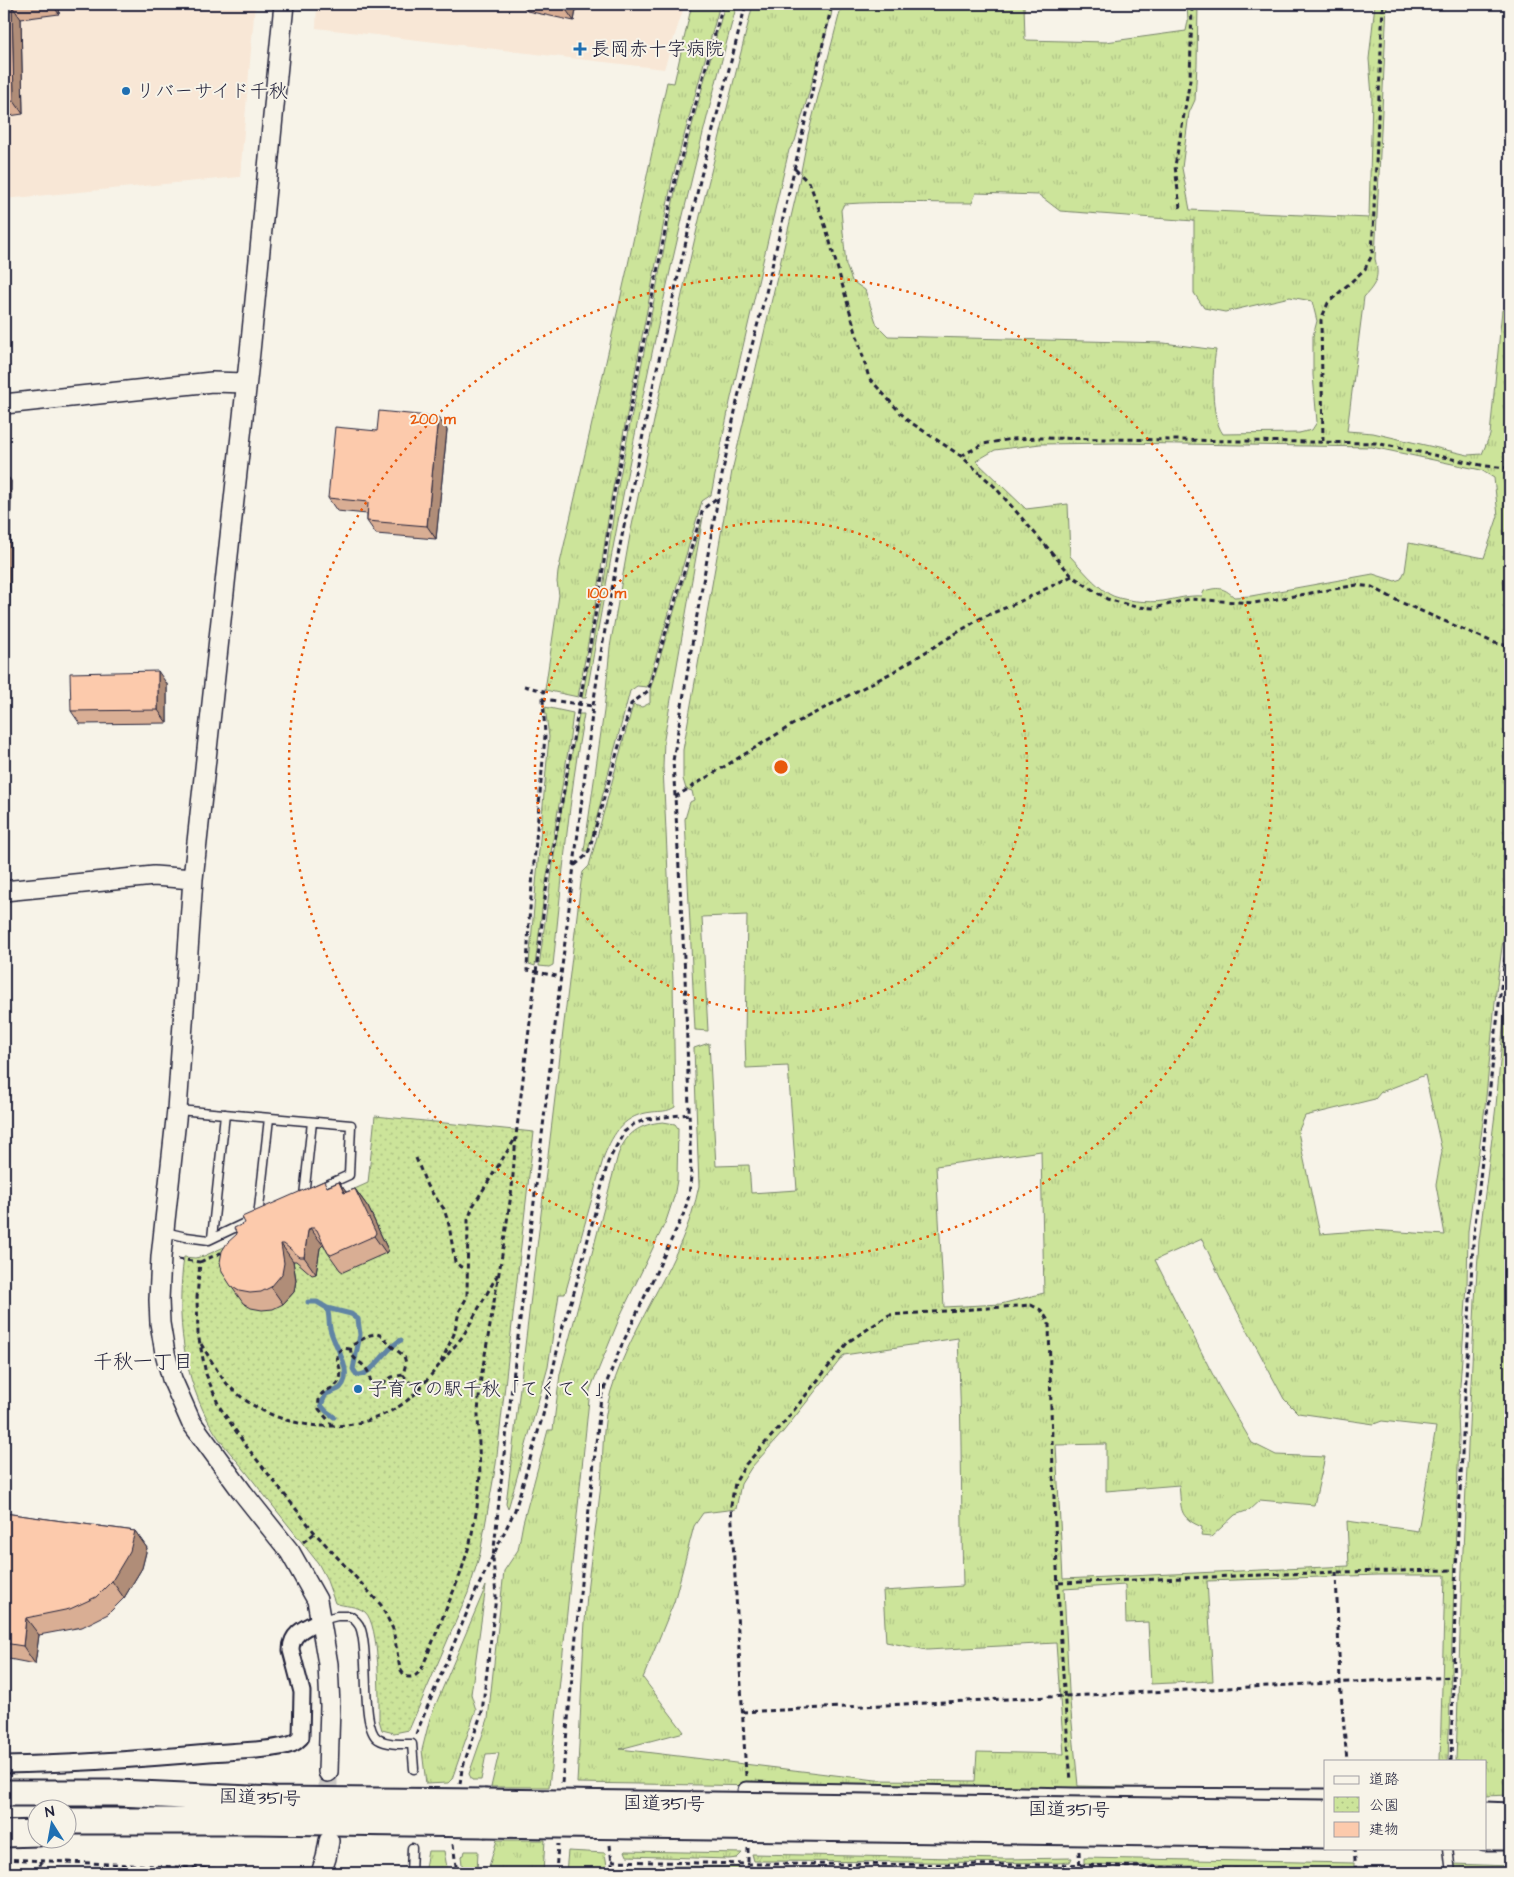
<svg xmlns="http://www.w3.org/2000/svg" width="1514" height="1877" font-family="'Architects Daughter','Klee One',sans-serif">
	<style>
		.built { fill: #f8e7d6 }
		.grass { fill: url(#grass-tufts); stroke: #77836a; fill-rule: evenodd }
		.park { fill: url(#park-dots); stroke: #77836a }
		.lines { fill: none; stroke-linecap: round; stroke-linejoin: round }
		.stream { stroke: #6184a4; stroke-width: 5 }
		.tertiary-tunnel { stroke: #ccc9c5; stroke-width: 19; stroke-dasharray: 19 9; stroke-linecap: butt }
		.service-casing { stroke: #22223b; stroke-width: 11 }
		.minor-casing { stroke: #22223b; stroke-width: 19 }
		.tertiary-casing { stroke: #22223b; stroke-width: 22 }
		.trunk-casing { stroke: #22223b; stroke-width: 29 }
		.path { stroke: #22223b; stroke-width: 3; stroke-dasharray: 5 4; stroke-linecap: butt }
		.service { stroke: #f7f3e8; stroke-width: 8 }
		.minor { stroke: #f7f3e8; stroke-width: 15 }
		.tertiary { stroke: #f7f3e8; stroke-width: 19 }
		.trunk { stroke: #f7f3e8; stroke-width: 25 }
		.trunk-bridge-casing { stroke: #22223b; stroke-width: 29; stroke-linecap: butt }
		.trunk-bridge { stroke: #f7f3e8; stroke-width: 25 }
		.wall { fill: #d9ae94; stroke: #22223b }
		.shaded-wall { fill: #b08d78; stroke: #22223b }
		.building { fill: #fccaac; stroke: #22223b }
		.ring { fill: none; stroke: #e8590c; stroke-width: 2.5; stroke-dasharray: 2.5 5 }
		.poi-dot { fill: #1f6fb2; stroke: #f7f3e8; stroke-width: 2 }
		.labels { text-anchor: middle; dominant-baseline: central; stroke-width: 4; stroke-linejoin: round; paint-order: stroke }
		.poi-label { font-size: 19px; fill: #22223b; stroke: #f7f3e8; text-anchor: start }
		.street-label { font-size: 19px; fill: #22223b; stroke: #f7f3e8 }
		.neighbourhood-label { font-size: 20px; fill: #22223b; stroke: #f7f3e8 }
		.centre { fill: #e8590c; stroke: #f7f3e8; stroke-width: 2.5 }
		.ring-label { font-size: 15px; text-anchor: middle; font-weight: bold; fill: #e8590c; stroke: #f7f3e8; stroke-width: 4; stroke-linejoin: round; paint-order: stroke }
	</style>
	<defs>
		<pattern id="grass-tufts" width="24" height="20" patternUnits="userSpaceOnUse" patternTransform="scale(1.25)"><rect width="24" height="20" fill="#cce49a"/><path d="M3 7l-1-3M5 7V3M7 7l1-3M15 17l-1-3M17 17v-4M19 17l1-3" fill="none" stroke="#afc386"/></pattern>
		<pattern id="park-dots" width="8" height="8" patternUnits="userSpaceOnUse" patternTransform="scale(1.25)"><rect width="8" height="8" fill="#cce49a"/><path d="M2 2h.1M6 6h.1" fill="none" stroke="#afc386" stroke-width="1.8" stroke-linecap="round"/></pattern>
	</defs>
	<rect width="100%" height="100%" fill="#f7f3e8"/>
	<filter id="ink" filterUnits="userSpaceOnUse"><feTurbulence type="fractalNoise" baseFrequency=".02" numOctaves="2"/><feDisplacementMap in="SourceGraphic" scale="10" xChannelSelector="R" yChannelSelector="G"/><feConvolveMatrix kernelMatrix="1 2 1 2 8 2 1 2 1" color-interpolation-filters="sRGB"/></filter>
	<g filter="url(#ink)">
		<!-- built -->
		<path class="built" d="M4,4H255L240,177L4,199Z
			M317,4H685L664,69L316,28Z"/>
		<!-- grass -->
		<path class="grass" d="M692,4H720L672,180L611,498L599,584L578,697L545,690L559,595L557,582L558,572L626,274L667,82L674,83Z
			M725,4H737C674,232 626,465 586,698H582L604,582L616,497L677,181Z
			M753,4H833L831,16L795,141L789,150L730,402L711,495L702,501L647,687L637,686L630,691L588,851H584L604,711L610,647L630,535L663,378L700,216Z
			M842,4H1024L1025,40L1106,42L1186,31L1188,21L1187,4H1198L1197,65L1195,100L1189,113L1182,168L1190,210L1369,218L1372,96L1369,59L1375,4H1387L1375,259C1380,277 1376,284 1364,297L1347,431L1373,433L1468,455L1482,454L1490,435L1502,310H1510V888L1496,992L1485,1107L1468,1231L1467,1286L1458,1414L1459,1438L1448,1761H1440L1445,1575H1378L1207,1581L1213,1681L1151,1684L1148,1622L1126,1623L1125,1585L1064,1589L1069,1691L1078,1786L1325,1792V1795L577,1783C581,1717 582,1649 588,1583C591,1553 597,1523 600,1493C604,1459 601,1424 611,1391C633,1320 684,1260 699,1186L694,1048L709,1043L716,1166L749,1165L751,1193L797,1190L788,1066L746,1068L745,1036L747,915L702,917L708,1031L695,1030L685,819L690,802L694,800L692,791L686,789L683,779V750L732,471L798,187L808,135ZM976,193L1039,195L1060,211L1194,221V293L1204,308L1225,312L1290,297L1312,301L1317,321L1313,336V375L1317,422L1312,430L1299,433L1223,434C1210,416 1212,372 1216,350L1164,343L888,336L877,325L865,290L852,281L846,265L841,210L844,204C886,201 929,203 972,203ZM1118,443L1372,447L1481,470L1494,478L1498,516L1484,558L1409,543L1405,571L1401,579L1395,581L1373,574L1251,596L1234,597C1223,587 1218,587 1204,591L1202,596C1188,595 1176,599 1163,601C1150,603 1120,601 1109,594C1094,584 1082,569 1070,556L1068,504L1026,509L976,461L995,450L1040,444ZM1425,1075L1442,1151L1436,1185L1445,1235L1371,1230L1320,1234L1298,1132L1305,1116L1375,1099L1381,1092ZM1041,1151L1044,1293L1001,1304L944,1307L936,1166ZM1202,1239L1226,1290L1284,1399L1298,1413L1374,1424L1382,1421L1436,1427L1418,1531L1347,1521L1349,1566L1063,1579L1056,1445L1106,1444V1491L1179,1485C1182,1508 1177,1517 1202,1527L1201,1536L1211,1537L1235,1515L1249,1510L1260,1500L1314,1505L1325,1457L1276,1455L1252,1443L1218,1385L1155,1260ZM958,1338C962,1421 961,1503 963,1586L883,1591L886,1642L927,1650L1056,1643L1064,1754L977,1752L975,1781L876,1780L620,1749L684,1732L643,1678L674,1602L694,1526L703,1513L736,1509L741,1484L751,1468L783,1432L844,1355Z
			M703,517L664,739L663,767L673,982L675,1107C667,1112 661,1111 652,1112C624,1115 614,1132 604,1156L565,1294H559L548,1367L508,1509L506,1504L581,882L583,872L589,866L633,705L642,707L650,703V690Z
			M545,707L573,713L569,745L544,894L535,966L529,964L549,737Z
			M579,714H584C569,797 562,881 553,965L549,967L539,966L557,834Z
			M1510,965V1795L1485,1796V1761H1456L1462,1571L1475,1301L1479,1241L1496,1106L1506,996Z
			M663,1122L675,1124L678,1128L677,1180L674,1197L666,1221L622,1312L590,1390L549,1787H491L499,1753L486,1754L481,1780H472L469,1774L488,1719L504,1571L518,1550L523,1523L548,1430H553L560,1374L618,1155C626,1133 640,1124 663,1122Z
			M486,1586L471,1694L476,1710L452,1779L448,1783L426,1784L422,1750L430,1718Z
			M497,1840H545L543,1873H487Z
			M428,1851H444L448,1873H424Z
			M465,1851H478L477,1873H463L461,1856L464,1855Z
			M568,1851L605,1853L608,1873H566Z
			M625,1851L742,1853L737,1858L729,1859L627,1856Z
			M752,1854L1006,1859L1072,1858L1070,1862L1058,1863L765,1861H754Z
			M1084,1858L1354,1863V1871L1193,1866L1084,1864Z
			M1453,1864L1510,1866V1873H1456Z
			M641,1866L740,1867L745,1873H625V1869Z"/>
		<!-- park -->
		<path class="park" d="M375,1116L534,1132L496,1464L480,1554L468,1593L409,1730L394,1733L382,1730L379,1720C379,1698 380,1625 365,1612C356,1605 345,1607 335,1603L326,1578L318,1563C295,1533 270,1503 247,1473C236,1459 223,1446 214,1431C182,1378 176,1317 184,1257L195,1258L204,1256L368,1183Z"/>
		<g class="lines">
			<!-- stream -->
			<path class="stream" d="M308,1302H317L327,1308C330,1316 328,1324 331,1332C335,1347 355,1373 340,1388C336,1391 331,1392 326,1394L321,1405L326,1411L334,1417
				M327,1308L351,1314L358,1319L360,1335L353,1369L357,1375C373,1376 386,1347 401,1340"/>
			<!-- tertiary-tunnel -->
			<path class="tertiary-tunnel" d="M328,1772V1814"/>
			<!-- service casing -->
			<g class="service-casing">
				<path id="service" d="M178,1110L351,1125L349,1175L318,1189
					M304,1196L312,1122
					M258,1217L269,1118
					M165,1232L186,1237L209,1240L253,1219
					M212,1238L225,1114
					M321,1620L337,1616H350C354,1619 358,1622 360,1627C370,1650 360,1728 378,1739C388,1745 401,1744 412,1744L414,1769
					M1448,1848L1451,1873
					M411,1873L412,1848"/>
			</g>
			<!-- minor casing -->
			<g class="minor-casing">
				<path id="minor" d="M4,1765C72,1764 141,1759 209,1753C232,1751 272,1751 292,1744C297,1742 298,1740 301,1737L302,1692L291,1650C291,1632 307,1627 321,1620
					M746,1790L1073,1796L1325,1797"/>
			</g>
			<!-- tertiary casing -->
			<g class="tertiary-casing">
				<path id="tertiary" d="M284,4L250,352L193,879L177,1110L161,1257L159,1300L160,1323L165,1353L172,1379L191,1422L243,1493L290,1552L317,1600L328,1664L330,1706L328,1772
					M4,404L212,382L246,383
					M4,891L154,876L193,879
					M321,1873L326,1858L329,1841"/>
			</g>
			<!-- trunk casing -->
			<g class="trunk-casing">
				<path id="trunk" d="M4,1793H118L274,1800L484,1802
					M1485,1815L1510,1816
					M68,1821H256L484,1824
					M4,1834L38,1833
					M1485,1837H1510"/>
			</g>
			<!-- path -->
			<path class="path" d="M795,169L810,184L826,228L869,378L907,420L961,456L994,486L1072,576L1107,599L1136,607L1155,608L1189,599L1254,603L1357,585L1372,587L1398,601L1495,643L1510,646
				M1180,208L1175,166L1190,80L1192,4
				M1323,441L1321,320L1328,303L1365,269L1372,255L1383,4
				M961,456L983,444L1012,439L1042,438L1376,443L1486,466L1510,468
				M524,686L544,691L543,699L593,706
				M543,699L545,736L529,920L527,970L561,977
				M675,797L792,725L893,672L981,618L1019,602L1072,576
				M575,865L588,854L631,704L648,691L703,509L718,497
				M416,1158L427,1186L444,1209L449,1225L455,1262L461,1267H468
				M178,1259L200,1262L197,1298L198,1334L206,1374L219,1406L246,1446L315,1533L381,1605L393,1629L400,1669L405,1676C414,1679 417,1675 422,1668L460,1575L470,1543L477,1508L480,1475L478,1414L480,1384L502,1255L512,1188L516,1136L546,891L601,583L613,498L675,180L723,4
				M200,1262L225,1251
				M201,1344C210,1358 218,1374 229,1386C278,1436 368,1441 418,1391L463,1336L498,1274
				M441,1362L454,1334L459,1312L467,1297L468,1220L473,1206L515,1139
				M403,1375L392,1377L381,1384L374,1385C368,1380 371,1376 367,1370C362,1361 348,1359 351,1346L370,1335L377,1334L383,1336L390,1345L404,1356L406,1363L403,1375L418,1391
				M333,1426L319,1409C316,1386 332,1394 339,1381C344,1372 336,1362 337,1353L343,1348L350,1349
				M303,1542L315,1533
				M1336,1572L1340,1682L1347,1761
				M1059,1583L1336,1572L1456,1570
				M742,1712L1453,1677
				M416,1734L476,1591L515,1510L543,1415L562,1329L575,1289L608,1162L624,1132L634,1124L648,1119L689,1114
				M1451,1761L1456,1570L1473,1243L1500,995L1510,923
				M746,1776L731,1505L735,1483L746,1464L787,1419L848,1342L889,1315L1031,1305L1041,1310L1049,1322C1052,1475 1058,1628 1071,1781
				M562,1783L581,1583L601,1397L619,1351L684,1213L689,1196L691,1176L685,975L673,761L694,632L723,470L738,397L765,297L832,4
				M460,1784L462,1769L482,1712L496,1597L493,1558L503,1463L593,706L601,653L617,560L655,377L701,176L746,4
				M453,1844L457,1873
				M610,1845L613,1873
				M748,1848V1873
				M1354,1848L1356,1873
				M1079,1851L1080,1873
				M4,1859L281,1872
				M40,1861L41,1873
				M612,1861L748,1864L1080,1865L1340,1873
				M556,1873L558,1844"/>
			<!-- service -->
			<use href="#service" class="service"/>
			<!-- minor -->
			<use href="#minor" class="minor"/>
			<!-- tertiary -->
			<use href="#tertiary" class="tertiary"/>
			<!-- trunk -->
			<use href="#trunk" class="trunk"/>
			<!-- trunk-bridge casing -->
			<g class="trunk-bridge-casing">
				<path id="trunk-bridge" d="M484,1802L1325,1813
					M484,1824L1325,1835"/>
			</g>
			<!-- trunk-bridge -->
			<use href="#trunk-bridge" class="trunk-bridge"/>
		</g>
		<!-- wall -->
		<path class="wall" d="M4,4H67L60,5L59,14L21,19L23,114L9,116L7,159H4Z
			M522,4H577L574,21L527,11Z
			M438,417L447,430L436,539L376,534L367,521V514L337,511L328,498L377,431Z
			M4,472L11,481L9,650H4Z
			M167,684V723L80,724L71,711Z
			M339,1182L346,1192L355,1189L368,1207L388,1250L386,1253L343,1272L340,1270L328,1253L324,1245H323L320,1248L316,1274L312,1275L296,1261H293L296,1280L294,1292L283,1304L273,1309L262,1310L251,1308L243,1303L231,1286L328,1186Z
			M4,1513L135,1531L147,1548L142,1568L124,1598L108,1614L82,1627L39,1635L35,1664L4,1658Z"/>
		<!-- shaded-wall -->
		<path class="shaded-wall" d="M52,4H59L60,5L59,14Z
			M562,4H577L574,21Z
			M12,6L21,19L23,114L14,101Z
			M4,109L9,116L7,159L4,154Z
			M438,417L447,430L436,539L427,526Z
			M4,472L11,481L9,650L4,643Z
			M158,671L167,684V723L158,710Z
			M339,1182L351,1199L344,1193Z
			M355,1189L368,1207L388,1250L386,1253L374,1236Z
			M310,1228L323,1245L320,1248L316,1274L304,1257L308,1231Z
			M281,1244L293,1261L296,1280L294,1292L283,1304L271,1287Z
			M135,1531L147,1548L142,1568L124,1598L112,1581Z
			M26,1618L39,1635L35,1664L23,1646Z"/>
		<!-- building -->
		<path class="building" d="M4,4H29L12,6L14,101L4,102Z
			M379,411L438,417L427,526L367,521L368,502L328,498L335,427L377,431Z
			M158,671V710L71,711L70,673Z
			M324,1181L327,1187L339,1182L344,1193L355,1189L376,1233L374,1236L331,1255L328,1253L317,1230L314,1228H310L308,1231L304,1257H300L284,1244H281L284,1263L282,1274L271,1287L261,1292L250,1293L239,1291L231,1286L222,1272L220,1262L222,1251L227,1243L237,1234L234,1228L245,1223L242,1217Z
			M4,1513L135,1531L130,1551L112,1581L96,1597L70,1609L26,1618L23,1646L4,1643Z"/>
	</g>
	<!-- distance rings -->
	<g class="ring">
		<circle cx="781" cy="767" r="246"/>
		<circle cx="781" cy="767" r="492"/>
	</g>
	<!-- markers -->
	<g class="poi-dot">
		<path d="M577.5 41.5h5v5h5v5h-5v5h-5v-5h-5v-5h5z"/>
		<circle cx="126" cy="91" r="5"/>
		<circle cx="358" cy="1389" r="5"/>
	</g>
	<g class="labels">
		<!-- poi labels -->
		<g class="poi-label">
			<text x="591" y="49">長岡赤十字病院</text>
			<text x="136" y="91">リバーサイド千秋</text>
			<text x="368" y="1389">子育ての駅千秋「てくてく」</text>
		</g>
		<!-- street labels -->
		<g class="street-label">
			<text transform="translate(260 1798) rotate(2)">国道351号</text>
			<text transform="translate(664 1804) rotate(1)">国道351号</text>
			<text transform="translate(1069 1810) rotate(1)">国道351号</text>
		</g>
		<!-- neighbourhood labels -->
		<g class="neighbourhood-label">
			<text x="143" y="1362">千秋一丁目</text>
		</g>
	</g>
	<circle cx="781" cy="767" r="8" class="centre"/>
	<g class="ring-label">
		<text x="433" y="424">200 m</text>
		<text x="607" y="598">100 m</text>
	</g>
	<!-- margin -->
	<rect width="1514" height="1877" fill="none" stroke="#f7f3e8" stroke-width="20"/>
	<rect x="10" y="10" width="1494" height="1857" fill="none" stroke="#22223b" stroke-width="2" filter="url(#ink)"/>
	<!-- legend -->
	<rect x="1324" y="1760" width="162" height="90" fill="#f7f3e8" stroke="#a29fa3"/>
	<rect x="1334" y="1776" width="25" height="8" fill="#f7f3e8" stroke="#a29fa3"/>
	<text x="1369" y="1784" font-size="15" fill="#22223b">道路</text>
	<rect x="1334" y="1797" width="25" height="15" fill="url(#park-dots)" stroke="#a29fa3"/>
	<text x="1369" y="1810" font-size="15" fill="#22223b">公園</text>
	<rect x="1334" y="1822" width="25" height="15" fill="#fccaac" stroke="#a29fa3"/>
	<text x="1369" y="1834" font-size="15" fill="#22223b">建物</text>
	<!-- north arrow -->
	<g transform="translate(52 1824) rotate(349)"><circle r="24" fill="#f7f3e8" stroke="#a29fa3"/>
	<path d="M0-4L9 19L0 12L-9 19Z" fill="#1f6fb2"/>
	<text y="-8" font-size="14" font-weight="bold" text-anchor="middle" fill="#22223b">N</text>
	</g>
</svg>
